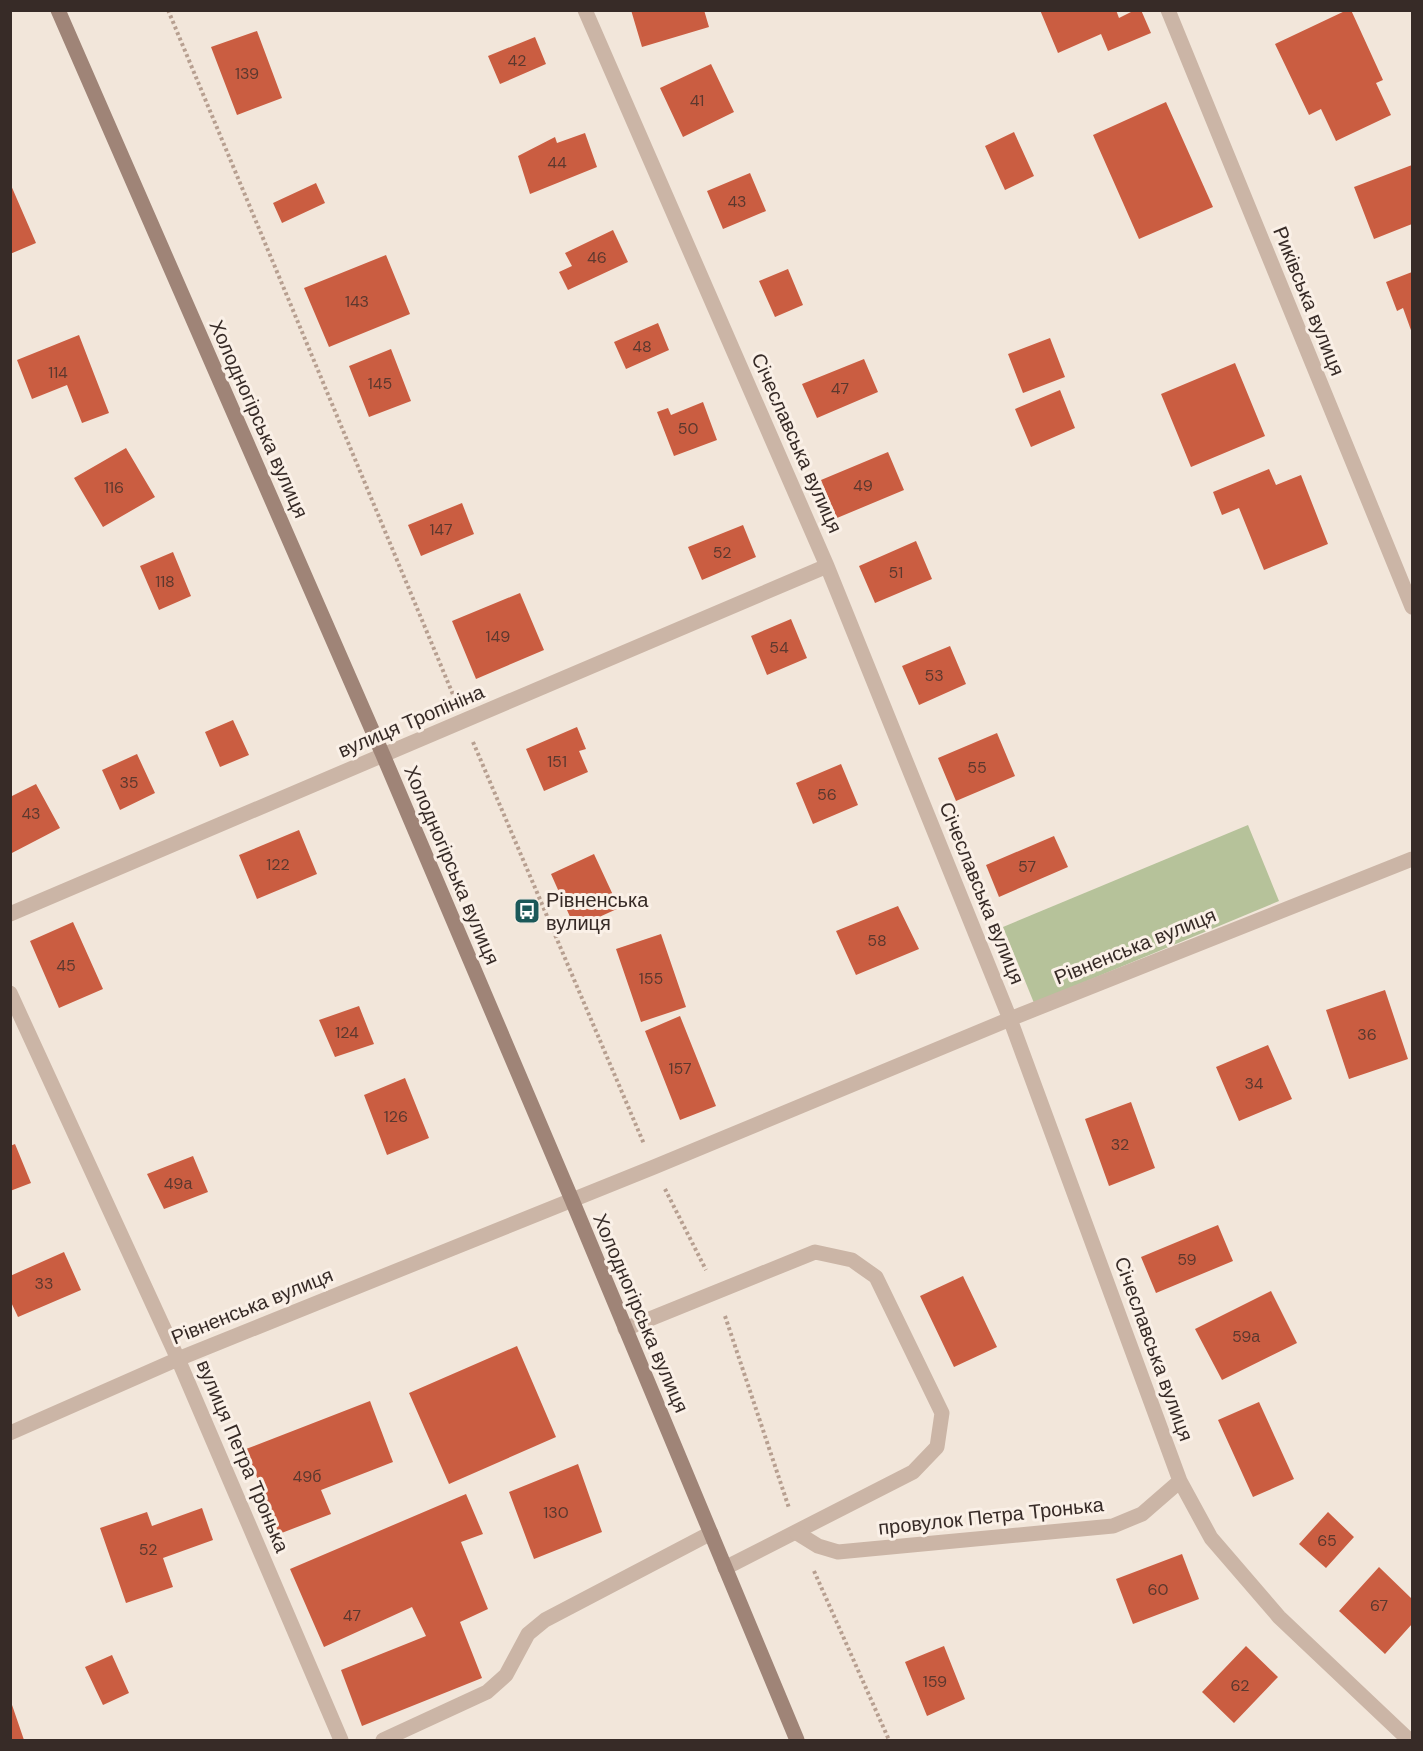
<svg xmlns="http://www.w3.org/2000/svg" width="1423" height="1751" font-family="'DM Sans',sans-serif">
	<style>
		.green { fill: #b6c29a }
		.building { fill: #ca5d41 }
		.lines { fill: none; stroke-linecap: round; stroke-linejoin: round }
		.path { stroke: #b79f90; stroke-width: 4; stroke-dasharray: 3 3; stroke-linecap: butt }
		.lane { stroke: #cbb5a6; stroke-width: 15 }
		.street { stroke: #cbb5a6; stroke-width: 15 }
		.secondary { stroke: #9f8477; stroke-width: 15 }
		.labels { text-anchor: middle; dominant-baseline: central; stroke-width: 6; stroke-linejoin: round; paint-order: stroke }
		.number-label { font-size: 16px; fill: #5c382e }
		.street-label { font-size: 20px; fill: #372b27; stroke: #faf0e7 }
		.poi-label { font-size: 20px; fill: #372b27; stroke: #faf0e7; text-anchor: start }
	</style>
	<rect width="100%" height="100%" fill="#f2e6da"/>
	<!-- green -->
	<path class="green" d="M1248,825L1279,901L1034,1003L1003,927Z"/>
	<!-- building -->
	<path class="building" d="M631,10H704L709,27L642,47Z
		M1040,10H1116L1119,18L1135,10H1141L1151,33L1108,51L1101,34L1058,53Z
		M1347,10H1351L1383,80L1376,83L1391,115L1336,141L1321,109L1309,115L1275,44Z
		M257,31L282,98L237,115L211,47Z
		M535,37L546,64L500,84L488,56Z
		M711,64L734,112L683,137L660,88Z
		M1166,102L1213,207L1139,239L1093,135Z
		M1014,132L1034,176L1005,190L985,146Z
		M585,133L597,167L530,194L518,156L555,137L557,143Z
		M1412,165V224L1374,239L1354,187Z
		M750,173L766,211L723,229L707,191Z
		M10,183L36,243L10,254Z
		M316,183L325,203L282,223L273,203Z
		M613,230L628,262L568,290L559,272L572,266L565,253Z
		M386,255L410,314L329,347L304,288Z
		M788,269L803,305L775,317L759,281Z
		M1412,272V333L1403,308L1397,311L1386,282Z
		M658,323L669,350L626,369L614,342Z
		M79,335L109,413L82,423L67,385L32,399L17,360Z
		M1050,338L1065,377L1023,393L1008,354Z
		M391,349L411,401L369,417L349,366Z
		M864,359L878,392L817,418L802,384Z
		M1235,363L1265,436L1191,467L1161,394Z
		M1060,390L1075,428L1031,447L1015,409Z
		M703,402L717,440L674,456L657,412L668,408L671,415Z
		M126,448L155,497L103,527L74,478Z
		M888,452L904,490L837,518L821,480Z
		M1269,469L1276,485L1301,475L1328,544L1264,570L1239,508L1222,515L1213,492Z
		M462,503L474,534L421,556L408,525Z
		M743,525L756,557L702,580L688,547Z
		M916,541L932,579L875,603L859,566Z
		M173,552L191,596L159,610L140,566Z
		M520,593L544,650L476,679L452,621Z
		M791,619L807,658L767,675L751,636Z
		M950,646L966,684L919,705L902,666Z
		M233,720L249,755L220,767L205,732Z
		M577,727L586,749L579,751L588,772L544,791L526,749Z
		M997,733L1015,776L956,801L938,758Z
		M137,754L155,793L120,810L102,770Z
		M841,764L858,805L813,824L796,783Z
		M36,784L60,828L10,854V797Z
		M299,830L317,874L257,899L239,855Z
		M1054,836L1068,867L999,897L986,865Z
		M594,854L619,908L575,928L551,874Z
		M898,906L919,949L856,975L836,931Z
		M73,922L103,989L59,1008L30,941Z
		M661,934L686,1007L641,1022L616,949Z
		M1385,990L1408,1059L1349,1079L1326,1010Z
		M359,1006L374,1044L335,1057L319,1020Z
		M680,1016L716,1106L680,1120L645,1031Z
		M1268,1045L1292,1099L1239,1121L1216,1067Z
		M405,1078L429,1138L387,1155L364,1095Z
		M1131,1102L1155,1168L1109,1186L1085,1119Z
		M15,1144L31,1183L10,1191V1146Z
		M193,1156L208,1192L164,1209L147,1174Z
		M1218,1225L1233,1261L1156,1293L1141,1257Z
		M64,1252L81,1290L18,1317L10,1300V1276Z
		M963,1276L997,1347L954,1367L920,1296Z
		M1271,1291L1297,1343L1222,1380L1195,1329Z
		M517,1346L556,1437L449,1484L409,1393Z
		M370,1401L393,1462L321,1490L331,1514L279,1534L246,1449Z
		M1259,1402L1294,1479L1253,1497L1218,1420Z
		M578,1464L602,1532L534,1559L509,1492Z
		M466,1494L483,1534L461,1542L488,1609L460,1622L482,1678L362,1726L341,1670L426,1636L412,1607L324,1647L290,1569Z
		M202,1508L213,1540L163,1558L173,1587L126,1603L100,1528L147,1512L152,1526Z
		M1328,1512L1354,1537L1326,1568L1299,1544Z
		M1182,1554L1199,1599L1133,1624L1116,1579Z
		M1379,1567L1412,1599V1624L1385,1654L1339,1611Z
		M944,1646L965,1699L927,1716L905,1662Z
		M1246,1646L1278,1677L1234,1723L1202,1692Z
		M112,1655L129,1693L103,1705L85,1667Z
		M10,1702H11L24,1740H10Z"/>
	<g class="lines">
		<!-- path -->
		<path class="path" d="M168,10L454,697
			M473,742L644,1144
			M665,1189L706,1270
			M725,1316L789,1508
			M814,1571L889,1740"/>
		<!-- lane -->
		<path class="lane" d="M625,1329L815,1252L852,1260L876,1277L942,1413L937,1447L913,1472L725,1568"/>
		<!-- street -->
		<path class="street" d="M585,10L827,566L1010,1019L1180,1481L1211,1538L1279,1617L1409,1740
			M1168,10L1412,607
			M10,914L827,566
			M10,993L178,1359L341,1740
			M10,1433L178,1359L654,1167L1010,1019L1412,859
			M797,1533L818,1546L838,1552L1113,1526L1142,1514L1180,1481
			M383,1740L487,1692L506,1675L528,1634L545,1620L711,1533"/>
		<!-- secondary -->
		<path class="secondary" d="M58,10L383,755L572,1200L797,1740"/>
	</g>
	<!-- icons -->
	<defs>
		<g id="bus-square" transform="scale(1.35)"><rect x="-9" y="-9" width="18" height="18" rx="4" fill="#1b5859" stroke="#faf0e7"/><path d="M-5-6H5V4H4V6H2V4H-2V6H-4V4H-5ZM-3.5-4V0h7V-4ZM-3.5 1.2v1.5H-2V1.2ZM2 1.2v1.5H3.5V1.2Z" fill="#fff"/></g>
	</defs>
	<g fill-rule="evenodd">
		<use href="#bus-square" x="527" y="911"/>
	</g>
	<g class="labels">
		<!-- number labels -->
		<g class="number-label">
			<text x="517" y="60">42</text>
			<text x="247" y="73">139</text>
			<text x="697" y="100">41</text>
			<text x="557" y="162">44</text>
			<text x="737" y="201">43</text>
			<text x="597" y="257">46</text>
			<text x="357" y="301">143</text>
			<text x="642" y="346">48</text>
			<text x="58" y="372">114</text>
			<text x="380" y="383">145</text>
			<text x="840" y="388">47</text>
			<text x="688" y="428">50</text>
			<text x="863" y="485">49</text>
			<text x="114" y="487">116</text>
			<text x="441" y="529">147</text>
			<text x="722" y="552">52</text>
			<text x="896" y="572">51</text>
			<text x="165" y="581">118</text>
			<text x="498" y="636">149</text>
			<text x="779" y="647">54</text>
			<text x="934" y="675">53</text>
			<text x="557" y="761">151</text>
			<text x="977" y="767">55</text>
			<text x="129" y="782">35</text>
			<text x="827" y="794">56</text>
			<text x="31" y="813">43</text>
			<text x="278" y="864">122</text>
			<text x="1027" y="866">57</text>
			<text x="877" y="940">58</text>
			<text x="66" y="965">45</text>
			<text x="651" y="978">155</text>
			<text x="347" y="1032">124</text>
			<text x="1367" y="1034">36</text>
			<text x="680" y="1068">157</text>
			<text x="1254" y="1083">34</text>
			<text x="396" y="1116">126</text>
			<text x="1120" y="1144">32</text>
			<text x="178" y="1183">49а</text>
			<text x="1187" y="1259">59</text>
			<text x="44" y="1283">33</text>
			<text x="1246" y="1336">59а</text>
			<text x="307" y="1476">49б</text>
			<text x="556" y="1512">130</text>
			<text x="1327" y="1540">65</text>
			<text x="148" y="1549">52</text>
			<text x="1158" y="1589">60</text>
			<text x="1379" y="1605">67</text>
			<text x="352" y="1615">47</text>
			<text x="935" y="1681">159</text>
			<text x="1240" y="1685">62</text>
		</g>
		<!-- street labels -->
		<g class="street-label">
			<text transform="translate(1309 301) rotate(68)">Риківська вулиця</text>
			<text transform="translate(259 419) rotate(66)">Холодногірська вулиця</text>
			<text transform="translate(797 443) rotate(66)">Січеславська вулиця</text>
			<text transform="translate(411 721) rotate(-23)">вулиця Тропініна</text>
			<text transform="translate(452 865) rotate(67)">Холодногірська вулиця</text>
			<text transform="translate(982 893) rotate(68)">Січеславська вулиця</text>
			<text transform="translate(1135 946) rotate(-22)">Рівненська вулиця</text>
			<text transform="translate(252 1306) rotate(-22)">Рівненська вулиця</text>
			<text transform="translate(641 1313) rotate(67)">Холодногірська вулиця</text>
			<text transform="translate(1154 1349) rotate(70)">Січеславська вулиця</text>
			<text transform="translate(243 1456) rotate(67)">вулиця Петра Тронька</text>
			<text transform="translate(991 1516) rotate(-6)">провулок Петра Тронька</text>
		</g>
		<!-- poi labels -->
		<g class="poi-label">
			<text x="546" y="900">Рівненська<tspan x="546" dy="23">вулиця</tspan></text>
		</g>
	</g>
	<!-- border -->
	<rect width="1423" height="1751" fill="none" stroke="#372b27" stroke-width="24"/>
</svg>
